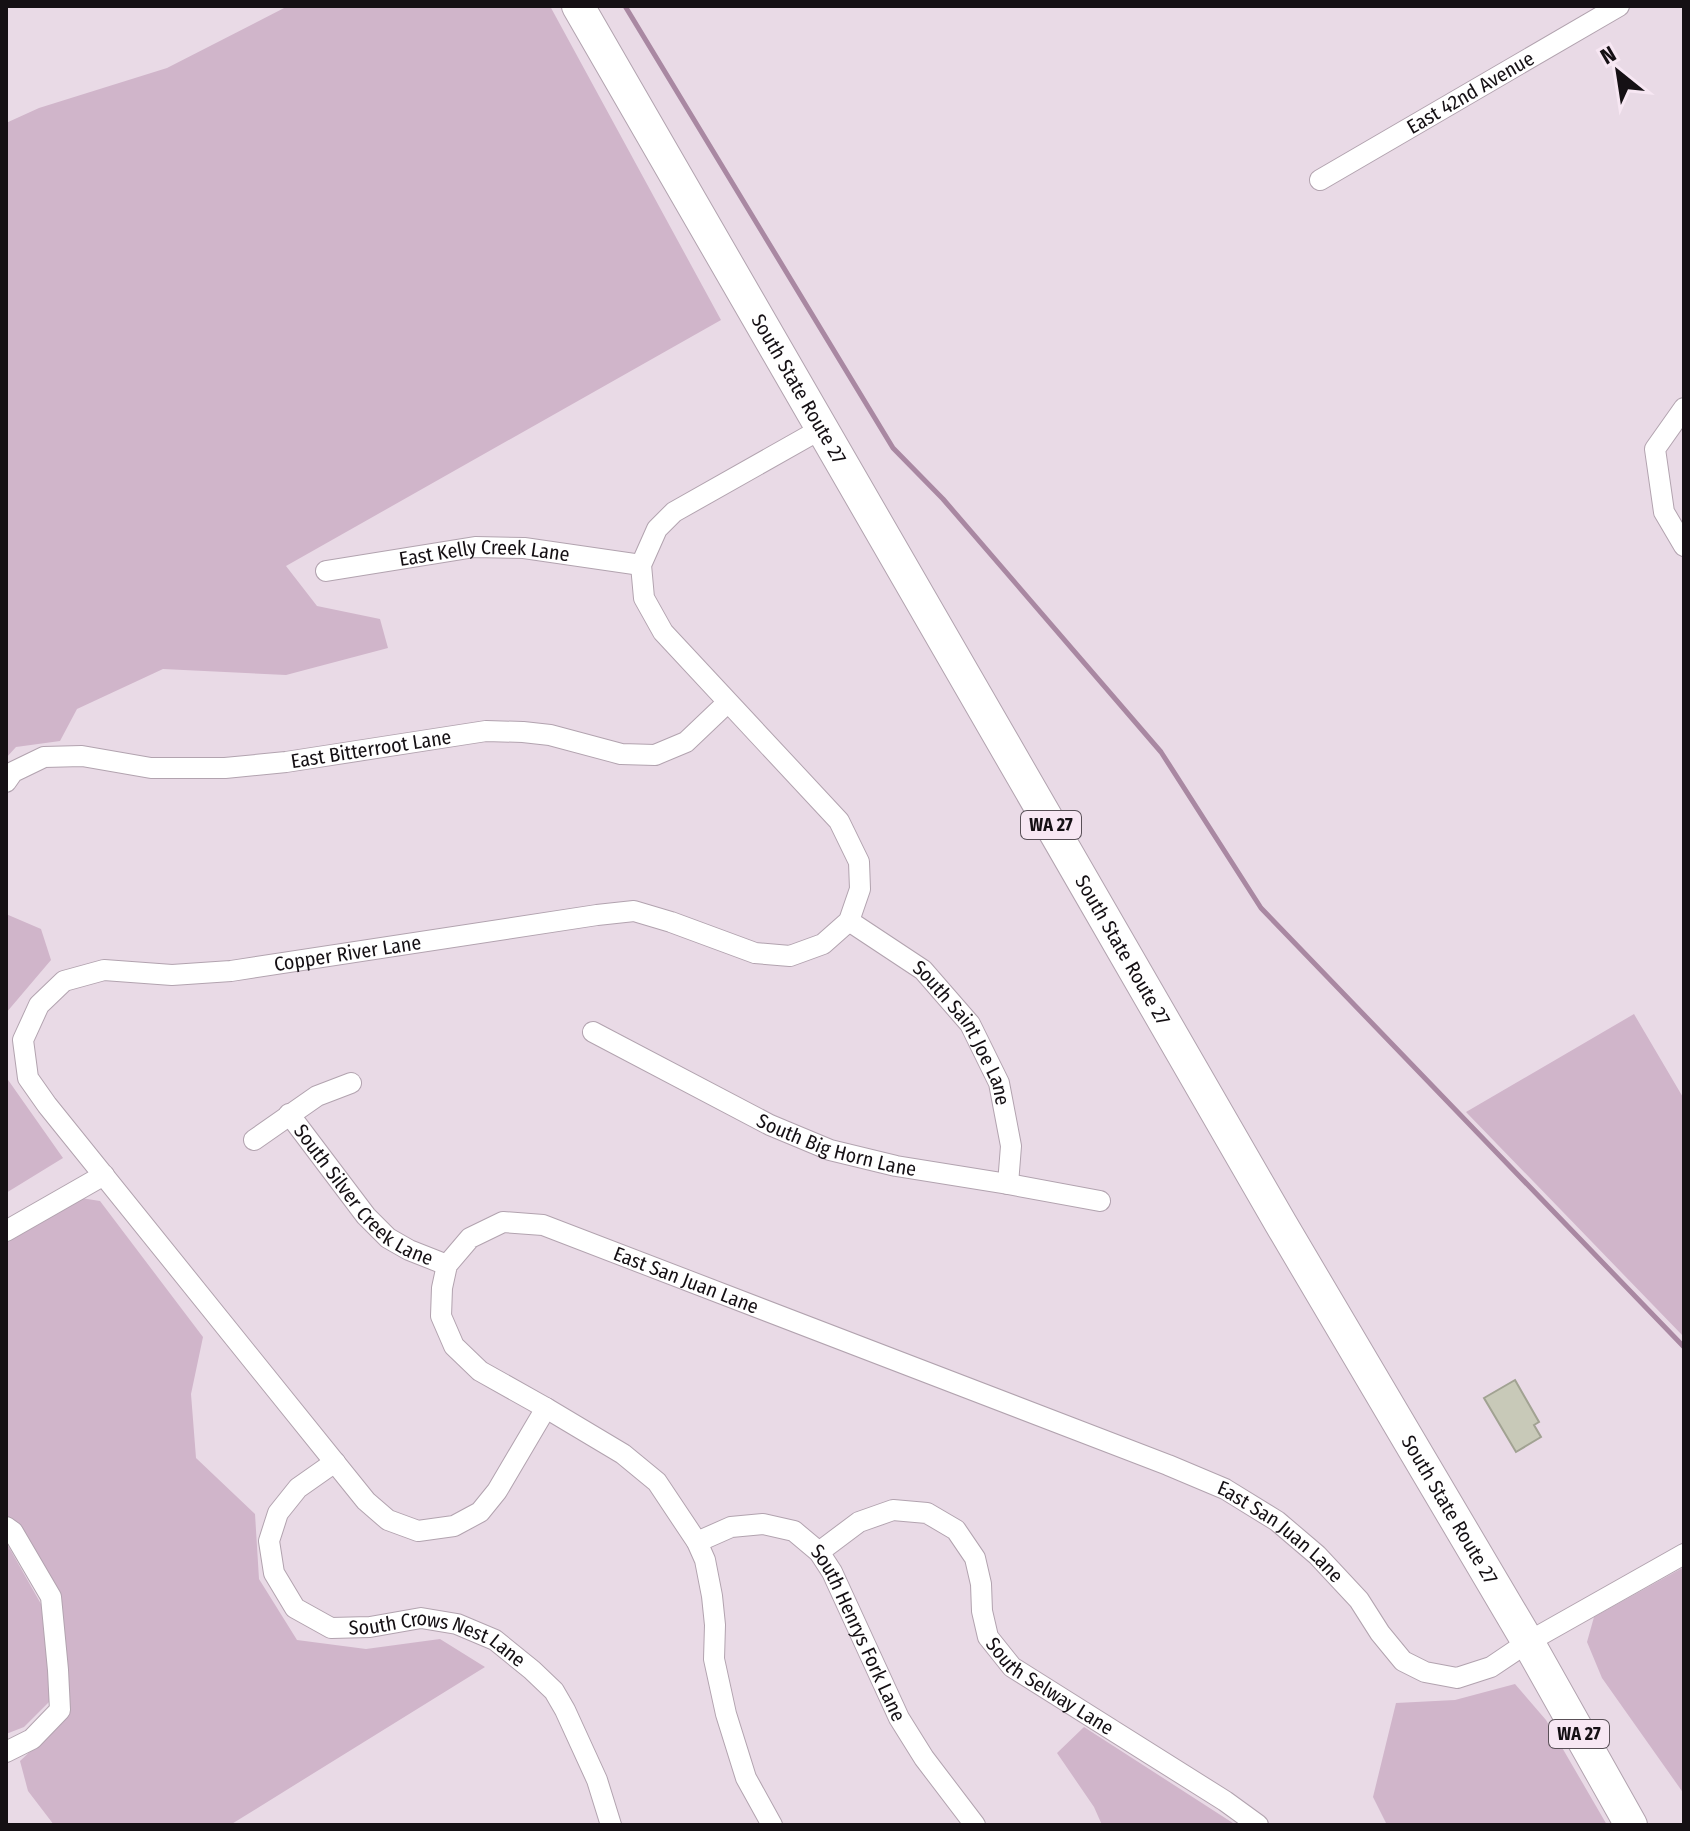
<svg xmlns="http://www.w3.org/2000/svg" width="1690" height="1831" font-family="'Fira Sans Condensed',sans-serif">
	<style>
		.green { fill: #d0b5ca }
		.lines { fill: none; stroke-linecap: round; stroke-linejoin: round }
		.stream { stroke: #a988a2; stroke-width: 5 }
		.building { fill: #c8c9b8; stroke: #a1a292; stroke-width: 2 }
		.street-casing { stroke: #b2a3af; stroke-width: 22 }
		.primary-casing { stroke: #b2a3af; stroke-width: 34 }
		.street { stroke: #fff; stroke-width: 20 }
		.primary { stroke: #fff; stroke-width: 32 }
		.labels { text-anchor: middle; dominant-baseline: central; stroke-width: 6; stroke-linejoin: round; paint-order: stroke }
		.shield { fill: #f7e7f3; stroke: #595057; stroke-width: 2 }
		.shield-label { font-size: 18px; font-weight: bold; fill: #151014 }
		.street-label { font-size: 20px; fill: #151014; stroke: #f7e7f3 }
	</style>
	<rect width="100%" height="100%" fill="#e9dae6"/>
	<!-- green -->
	<path class="green" d="M288,6H550L721,320L286,566L317,606L380,619L388,648L286,675L163,669L77,709L60,741L16,747L6,758V123L39,108L167,68Z
		M6,914L41,929L51,960L6,1013V1028Z
		M1634,1014L1684,1099V1337L1466,1112Z
		M6,1077L63,1158L6,1193Z
		M81,1198L100,1201L203,1337L191,1394L196,1458L255,1514L259,1579L297,1640L366,1649L440,1639L485,1667L230,1825H54L28,1791L20,1761L68,1716L61,1600L19,1526L6,1517V1241Z
		M6,1542L41,1604L51,1700L24,1727L6,1734Z
		M1684,1567V1794L1602,1678L1587,1642L1594,1617Z
		M1515,1684L1546,1720L1607,1825H1387L1373,1797L1396,1703L1455,1700Z
		M1084,1727L1236,1825H1102L1094,1807L1057,1753Z"/>
	<g class="lines">
		<!-- stream -->
		<path class="stream" d="M625,6L893,448L943,499L1161,752L1261,908L1684,1347"/>
	</g>
	<!-- building -->
	<path class="building" d="M1515,1380L1539,1422L1534,1425L1541,1437L1516,1452L1484,1398Z"/>
	<g class="lines">
		<!-- street casing -->
		<g class="street-casing">
			<g id="street">
				<path id="s1" d="M1320,180L1619,6"/>
				<path d="M1684,408L1655,449L1664,512L1684,546"/>
				<path id="s2" d="M326,571L475,547L524,548L641,565"/>
				<path id="s3" d="M6,782L13,772L44,757L82,756L151,768H225L286,762L486,731L523,732L550,735L621,754L655,755L686,742L727,703"/>
				<path id="s4" d="M849,921L923,970L970,1024L999,1083L1011,1146L1008,1184"/>
				<path id="s5" d="M593,1032L770,1125L830,1150L896,1166L1008,1184L1100,1201"/>
				<path id="s6" d="M289,1114L366,1216L388,1238L409,1250L447,1265"/>
				<path d="M254,1140L317,1096L351,1083"/>
				<path d="M6,1231L104,1175"/>
				<path id="s7" d="M546,1408L497,1491L480,1512L454,1526L418,1531L388,1520L366,1501L47,1105L28,1078L23,1040L39,1005L64,981L104,970L172,975L231,971L597,915L634,911L671,922L755,953L790,956L823,944L849,921L860,889L859,862L839,821L663,632L644,598L641,565L657,529L674,512L821,429"/>
				<path id="s8" d="M335,1462L298,1488L278,1513L269,1541L274,1573L295,1608L331,1628L370,1627L421,1618L457,1624L495,1640L532,1670L554,1691L565,1710L597,1780L611,1825"/>
				<path d="M6,1527L13,1532L51,1597L58,1670L60,1710L32,1739L6,1752"/>
				<path id="s9" d="M697,1542L731,1527L763,1524L794,1531L819,1552L832,1572L899,1718L924,1758L975,1825"/>
				<path id="s10" d="M819,1552L859,1522L893,1510L927,1513L956,1530L975,1558L981,1584L982,1611L988,1637L1012,1667L1225,1801L1258,1825"/>
				<path id="s11" d="M772,1825L746,1778L726,1714L714,1659L715,1625L712,1596L705,1560L697,1542L657,1482L623,1454L546,1408L480,1371L454,1346L441,1316L442,1288L447,1265L470,1238L503,1222L543,1225L1168,1465L1225,1489L1277,1521L1317,1555L1359,1600L1380,1633L1403,1661L1425,1672L1457,1678L1491,1667L1528,1642L1684,1554"/>
			</g>
		</g>
		<!-- primary casing -->
		<g class="primary-casing">
			<g id="primary">
				<path id="s12" d="M578,6L1281,1224L1528,1642L1631,1825"/>
			</g>
		</g>
		<!-- street -->
		<use href="#street" class="street"/>
		<!-- primary -->
		<use href="#primary" class="primary"/>
	</g>
	<g class="labels">
		<!-- shield labels -->
		<g class="shield">
			<rect x="1021" y="811" width="60" height="28" rx="6"/>
			<rect x="1549" y="1720" width="60" height="28" rx="6"/>
		</g>
		<g class="shield-label">
			<text x="1051" y="825">WA 27</text>
			<text x="1579" y="1734">WA 27</text>
		</g>
		<!-- street labels -->
		<g class="street-label">
			<text stroke="none"><textPath href="#s1" startOffset="174">East 42nd Avenue</textPath></text>
			<text stroke="none"><textPath href="#s12" startOffset="442">South State Route 27</textPath></text>
			<text stroke="none"><textPath href="#s2" startOffset="160">East Kelly Creek Lane</textPath></text>
			<text stroke="none"><textPath href="#s3" startOffset="376">East Bitterroot Lane</textPath></text>
			<text stroke="none"><textPath href="#s12" startOffset="1090">South State Route 27</textPath></text>
			<text stroke="none"><textPath href="#s7" startOffset="1190">Copper River Lane</textPath></text>
			<text stroke="none"><textPath href="#s4" startOffset="164">South Saint Joe Lane</textPath></text>
			<text stroke="none"><textPath href="#s5" startOffset="270">South Big Horn Lane</textPath></text>
			<text stroke="none"><textPath href="#s6" startOffset="112">South Silver Creek Lane</textPath></text>
			<text stroke="none"><textPath href="#s11" startOffset="964">East San Juan Lane</textPath></text>
			<text stroke="none"><textPath href="#s12" startOffset="1738">South State Route 27</textPath></text>
			<text stroke="none"><textPath href="#s11" startOffset="1612">East San Juan Lane</textPath></text>
			<text stroke="none"><textPath href="#s9" startOffset="224">South Henrys Fork Lane</textPath></text>
			<text stroke="none"><textPath href="#s8" startOffset="332">South Crows Nest Lane</textPath></text>
			<text stroke="none"><textPath href="#s10" startOffset="348">South Selway Lane</textPath></text>
		</g>
	</g>
	<!-- border -->
	<rect width="1690" height="1831" fill="none" stroke="#151014" stroke-width="16"/>
	<!-- north arrow -->
	<g transform="translate(1618 72) rotate(330)" stroke="#f7e7f3" stroke-width="6" paint-order="stroke">
	<path d="M0-6L14 30L0 20L-14 30Z" fill="#151014"/>
	<text y="-12" font-size="22" font-weight="bold" text-anchor="middle" fill="#151014">N</text>
	</g>
</svg>
